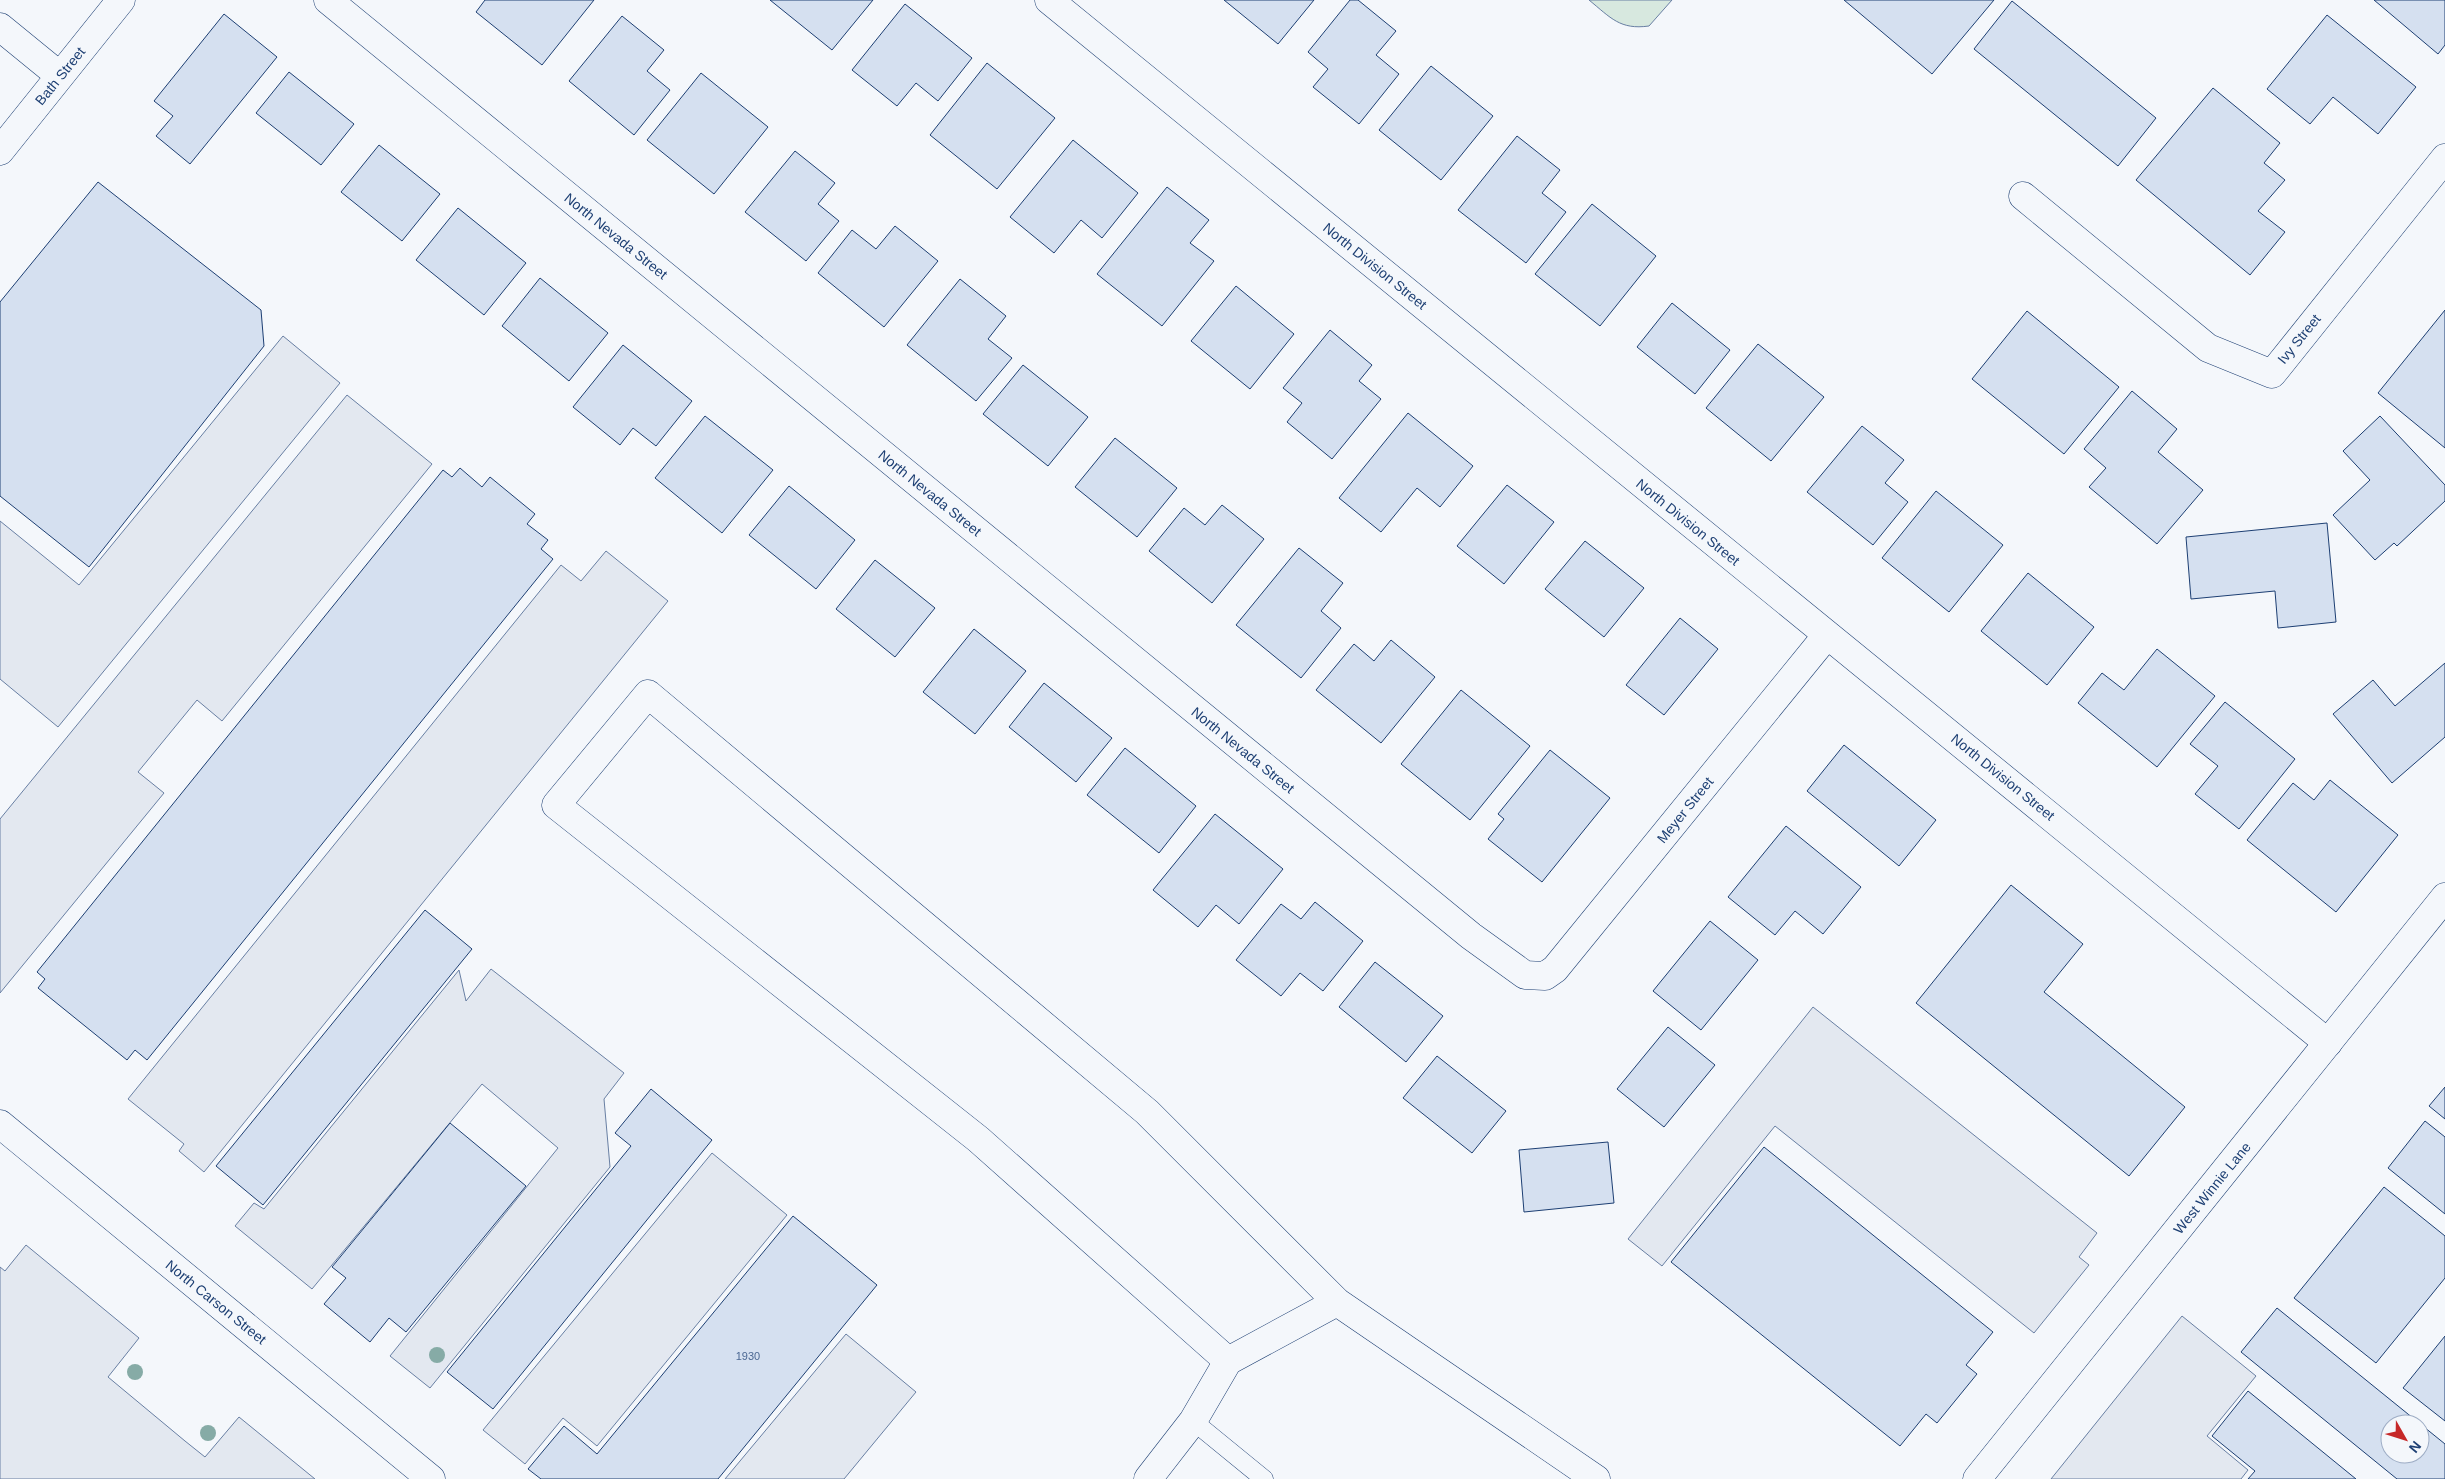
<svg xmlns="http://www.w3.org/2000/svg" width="2445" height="1479" font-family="Arial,sans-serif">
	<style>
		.green { fill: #d7e8df; stroke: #687fa3 }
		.parking { fill: #e3e8f0; stroke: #687fa3 }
		.building { fill: #d5e0f0; stroke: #1d3f73; fill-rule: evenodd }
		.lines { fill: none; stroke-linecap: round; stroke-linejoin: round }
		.lane-casing { stroke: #1d3f73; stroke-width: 19 }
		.street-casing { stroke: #1d3f73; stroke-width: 29 }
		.secondary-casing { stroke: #1d3f73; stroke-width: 29 }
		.primary-casing { stroke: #1d3f73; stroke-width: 29 }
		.lane { stroke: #f4f7fb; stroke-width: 18 }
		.street { stroke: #f4f7fb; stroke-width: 28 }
		.secondary { stroke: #f4f7fb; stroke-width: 28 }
		.primary { stroke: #f4f7fb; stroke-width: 28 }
		.tree { fill: #86aba6 }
		.labels { text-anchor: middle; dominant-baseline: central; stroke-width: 4; stroke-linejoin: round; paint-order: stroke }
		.number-label { font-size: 11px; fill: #4b6792 }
		.street-label { font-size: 14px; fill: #1d3f73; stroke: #f4f7fb }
	</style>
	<rect width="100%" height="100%" fill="#f4f7fb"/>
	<!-- green -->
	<path class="green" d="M1589,0H1672L1649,26C1620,30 1611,18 1589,0Z"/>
	<!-- parking -->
	<path class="parking" d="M283,336L340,383L58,727L0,679V521L79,585Z
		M347,395L432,464L222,721L197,700L138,772L164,793L0,993V819Z
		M606,551L668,601L204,1172L179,1151L184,1144L128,1099L561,565L581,581Z
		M491,969L624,1073L604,1099L610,1167L430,1388L390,1356L558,1148L482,1084L312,1289L235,1226L254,1203L264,1209L459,970L466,1001Z
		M1813,1007L2097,1233L2079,1257L2089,1265L2034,1333L1775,1126L1662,1266L1628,1239Z
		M712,1153L787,1215L597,1446L563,1418L525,1464L483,1430Z
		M26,1245L139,1338L108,1377L185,1441L205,1457L239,1417L315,1479H0V1267L5,1271Z
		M2182,1316L2256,1376L2207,1436L2248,1470L2241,1479H2051Z
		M846,1334L916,1392L844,1479H725Z"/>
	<!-- building -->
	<path class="building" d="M485,0H594L542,65L476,12Z
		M770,0H873L832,50Z
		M1224,0H1314L1278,44Z
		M1350,0H1358L1396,31L1376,55L1399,74L1359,124L1313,87L1328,69L1308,52Z
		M1844,0H1994L1932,74Z
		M2374,0H2445V45L2438,54Z
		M2012,1L2156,118L2118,166L1974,49Z
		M905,4L972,58L938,101L916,83L897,106L852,70Z
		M224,14L277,57L190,164L156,136L173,116L154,101Z
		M2327,15L2416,87L2378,134L2333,97L2310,124L2267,89Z
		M622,16L664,50L647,71L670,90L634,135L569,81Z
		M987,63L1055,118L997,189L930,135Z
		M1431,66L1493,116L1441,180L1379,130Z
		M289,72L354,124L321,165L256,113Z
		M701,73L768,127L714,194L647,140Z
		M2213,88L2280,143L2264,163L2285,180L2258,211L2285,232L2250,275L2136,180Z
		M1517,136L1560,170L1542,193L1566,212L1526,263L1458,210Z
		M1073,140L1138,193L1102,238L1081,220L1054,253L1010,217Z
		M379,145L440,194L402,241L341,192Z
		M795,151L835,183L818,204L839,221L806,261L745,212Z
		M98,182L261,310L264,346L89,567L0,496V302Z
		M1167,187L1209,220L1190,243L1214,261L1162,326L1097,274Z
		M1592,204L1656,256L1600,326L1535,274Z
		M458,208L526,263L484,315L416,260Z
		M895,226L938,261L884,327L818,273L852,230L876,249Z
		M540,278L608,333L569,381L502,326Z
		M960,279L1006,316L988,339L1012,358L976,401L907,345Z
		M1236,286L1294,334L1250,389L1191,341Z
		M1672,303L1730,350L1695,394L1637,347Z
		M2445,310V448L2378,393Z
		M2027,311L2119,387L2064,454L1972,379Z
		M1330,330L1372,365L1359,381L1381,399L1332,459L1287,422L1302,403L1283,388Z
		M1758,344L1824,397L1771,461L1706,408Z
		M623,345L692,401L656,446L633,428L620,445L573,407Z
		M1023,365L1088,417L1048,466L983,414Z
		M2132,391L2177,429L2158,452L2203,490L2157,544L2089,487L2106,468L2084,449Z
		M1408,413L1473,466L1440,507L1417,488L1381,532L1339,498Z
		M705,416L773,470L722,533L655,478Z
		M2380,416L2445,485V501L2397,546L2394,543L2375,560L2333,515L2370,480L2343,451Z
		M1862,426L1904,460L1885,483L1908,502L1873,545L1807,492Z
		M1115,438L1177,488L1137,537L1075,487Z
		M460,468L482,487L490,477L535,514L527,524L548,540L541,549L553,559L147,1060L135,1050L127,1060L38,988L45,979L37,972L443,470L452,477Z
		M1507,485L1554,522L1504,584L1457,546Z
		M789,486L855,540L816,589L749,535Z
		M1936,491L2003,545L1949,612L1882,558Z
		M1222,505L1264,539L1212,603L1149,551L1184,508L1205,525Z
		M2327,523L2336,622L2278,628L2275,591L2191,599L2186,537Z
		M1585,541L1644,588L1604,637L1545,589Z
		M1299,548L1343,583L1321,611L1341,628L1301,678L1236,625Z
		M875,560L935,608L895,657L836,609Z
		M2028,573L2094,627L2047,685L1981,631Z
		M1680,618L1718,649L1664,715L1626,685Z
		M974,629L1026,671L975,734L923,692Z
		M1391,640L1435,677L1381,743L1316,690L1354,644L1374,661Z
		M2157,649L2215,696L2157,767L2078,703L2102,673L2124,690Z
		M2445,663V737L2392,783L2333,714L2373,680L2395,706Z
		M1044,683L1112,738L1076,782L1009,727Z
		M1461,690L1530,746L1470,820L1401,764Z
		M2225,702L2295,759L2239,829L2195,794L2218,766L2190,744Z
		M1844,745L1936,820L1899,866L1807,791Z
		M1125,748L1196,806L1159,853L1087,795Z
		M1550,750L1610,798L1542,882L1488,839L1504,819L1498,814Z
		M2330,780L2398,835L2336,912L2247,840L2293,783L2314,800Z
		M1215,814L1283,869L1239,924L1216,905L1198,927L1153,890Z
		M1786,826L1861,887L1823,934L1795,911L1775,935L1728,897Z
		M2011,885L2083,944L2044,992L2185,1107L2129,1176L1916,1003Z
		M1315,902L1363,941L1323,991L1300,973L1281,996L1236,960L1281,904L1301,919Z
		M425,910L472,949L263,1205L216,1166Z
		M1710,921L1758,960L1701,1030L1653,991Z
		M1375,962L1443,1016L1406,1062L1339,1007Z
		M1668,1027L1715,1065L1664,1127L1617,1089Z
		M1437,1056L1506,1111L1472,1153L1403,1098Z
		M2445,1087V1119L2429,1106Z
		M651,1089L712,1140L493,1409L447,1372L631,1146L615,1133Z
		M2425,1121L2445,1137V1214L2388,1168Z
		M450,1123L526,1186L406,1332L389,1318L370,1342L324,1304L346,1278L332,1267Z
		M1608,1142L1614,1203L1524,1212L1519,1150Z
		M1764,1147L1993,1332L1966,1365L1977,1374L1937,1423L1926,1414L1900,1446L1671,1262Z
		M2384,1187L2445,1236V1278L2376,1363L2294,1298Z
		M793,1216L877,1285L718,1479H541L528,1469L564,1426L597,1454Z
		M2277,1308L2445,1444V1479H2397L2241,1352ZM2390,1424H2420V1454H2390Z
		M2445,1336V1421L2403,1388Z
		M2248,1391L2356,1479H2248L2255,1471L2212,1436Z"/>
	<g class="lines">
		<!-- lane casing -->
		<g class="lane-casing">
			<path id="lane" d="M1193,1421L1264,1479"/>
		</g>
		<!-- street casing -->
		<g class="street-casing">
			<path id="street" d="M328,0L1471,936L1525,975L1545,976L1555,969L1827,635
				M1049,0L2328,1043
				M0,27L60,76
				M0,151L121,0
				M2023,196L2208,348L2272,374L2445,158
				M1228,1361L978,1139L556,805L648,694L1147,1112L1337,1302L1596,1479
				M1148,1479L1193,1421L1228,1361L1337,1302"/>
		</g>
		<!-- secondary casing -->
		<g class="secondary-casing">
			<path id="secondary" d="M1977,1479L2445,897"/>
		</g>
		<!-- primary casing -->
		<g class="primary-casing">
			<path id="primary" d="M0,1124L431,1479"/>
		</g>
		<!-- lane -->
		<use href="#lane" class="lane"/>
		<!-- street -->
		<use href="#street" class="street"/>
		<!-- secondary -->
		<use href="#secondary" class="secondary"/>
		<!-- primary -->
		<use href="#primary" class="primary"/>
	</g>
	<!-- trees -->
	<g class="tree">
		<circle cx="437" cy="1355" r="8"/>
		<circle cx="135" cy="1372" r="8"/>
		<circle cx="208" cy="1433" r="8"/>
	</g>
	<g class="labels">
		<!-- number labels -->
		<g class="number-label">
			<text x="748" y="1356">1930</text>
		</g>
		<!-- street labels -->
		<g class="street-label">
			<text transform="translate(60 76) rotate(-51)">Bath Street</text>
			<text transform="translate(616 236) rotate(39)">North Nevada Street</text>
			<text transform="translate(1375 266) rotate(39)">North Division Street</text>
			<text transform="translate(2299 339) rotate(-51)">Ivy Street</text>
			<text transform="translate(930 493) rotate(39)">North Nevada Street</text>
			<text transform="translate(1688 522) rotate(39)">North Division Street</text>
			<text transform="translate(1243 750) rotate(39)">North Nevada Street</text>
			<text transform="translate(2003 777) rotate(39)">North Division Street</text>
			<text transform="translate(1685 810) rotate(-51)">Meyer Street</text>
			<text transform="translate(2212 1188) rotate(-51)">West Winnie Lane</text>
			<text transform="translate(216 1302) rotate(39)">North Carson Street</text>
		</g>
	</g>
	<!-- north arrow -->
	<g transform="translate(2405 1439) rotate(129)"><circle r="24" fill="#f4f7fb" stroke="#9eadc5"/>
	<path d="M0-4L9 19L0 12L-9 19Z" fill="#c62828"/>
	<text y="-8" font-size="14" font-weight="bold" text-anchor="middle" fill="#1d3f73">N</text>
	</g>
</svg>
